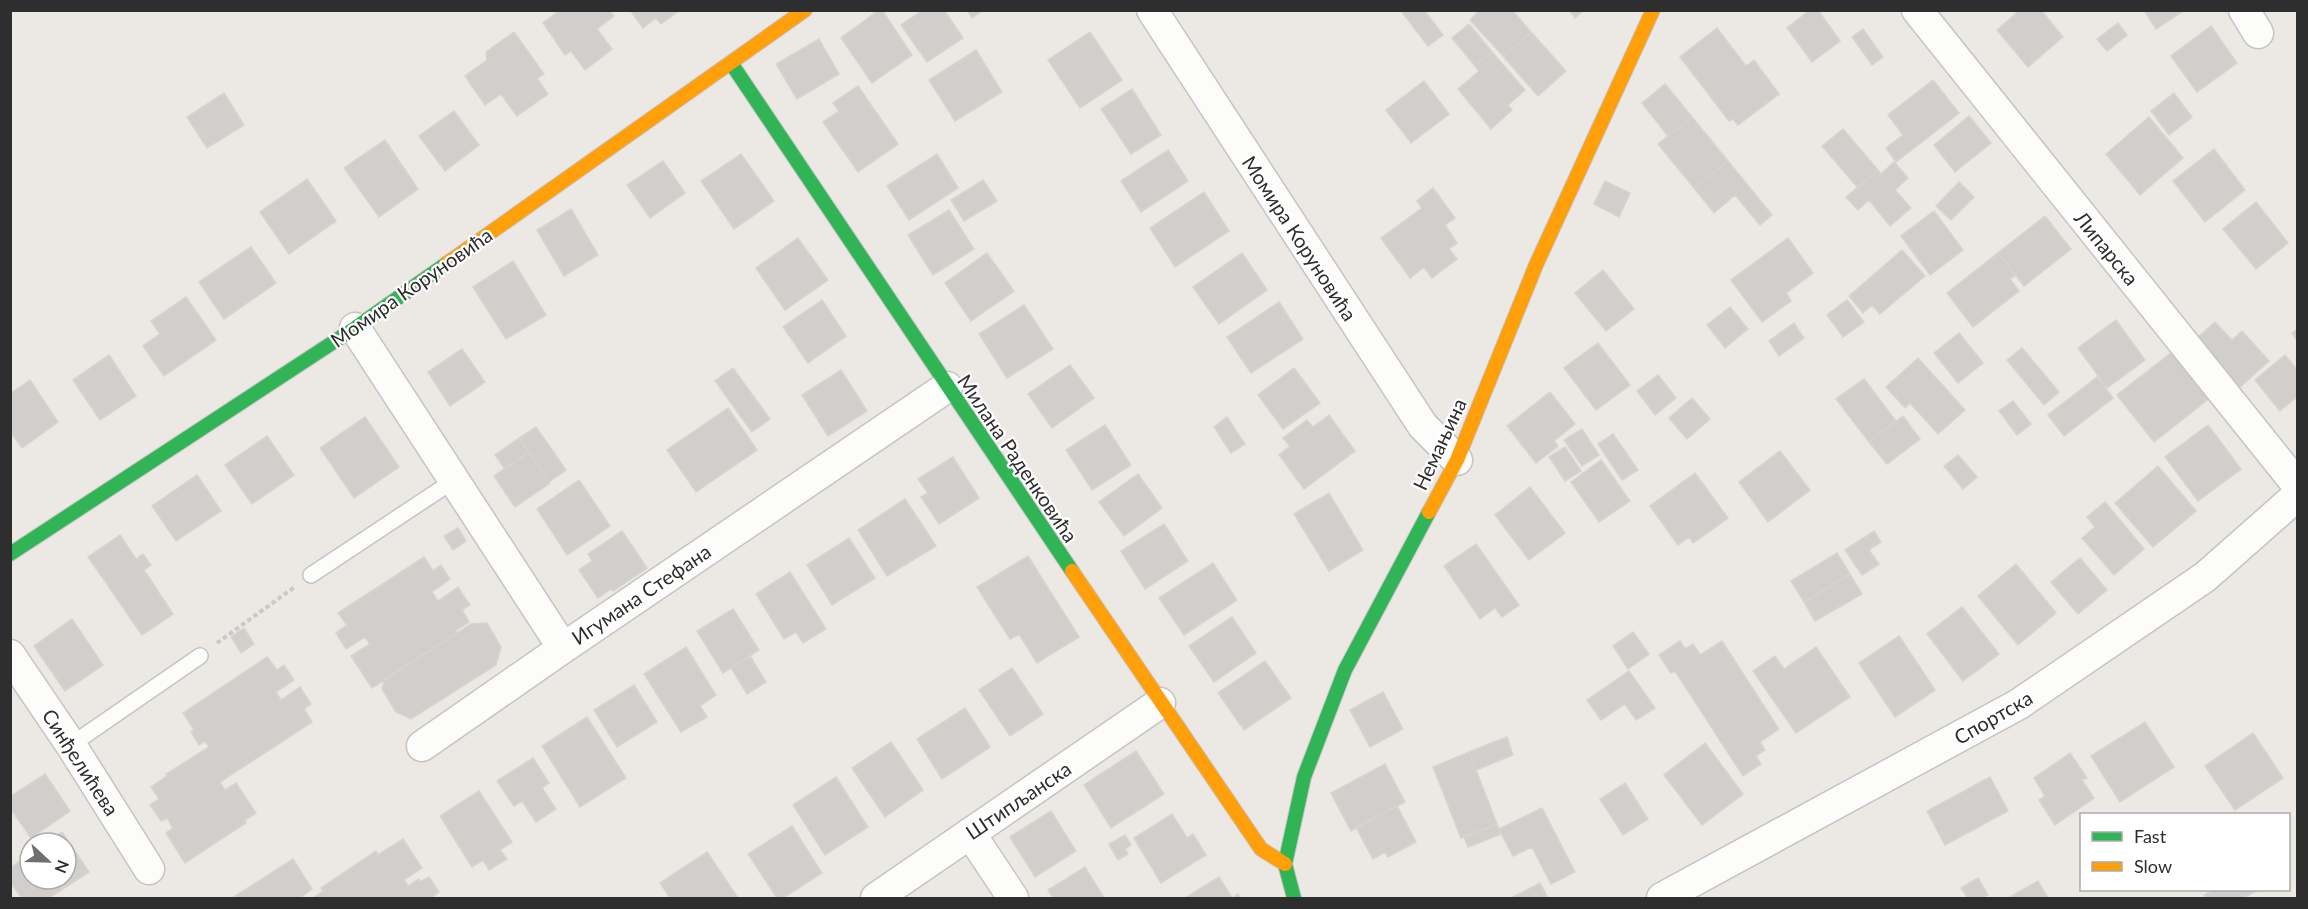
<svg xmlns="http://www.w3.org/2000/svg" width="2308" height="909" font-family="Lato,sans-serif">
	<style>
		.building { fill: #d1cecb; stroke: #d7d4d0; stroke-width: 1.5 }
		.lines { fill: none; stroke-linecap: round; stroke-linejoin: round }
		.lane-casing { stroke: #c5c4c5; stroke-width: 18 }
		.street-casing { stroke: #c5c4c5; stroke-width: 33 }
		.fast-casing { stroke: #c5c4c5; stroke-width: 16 }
		.slow-casing { stroke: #c5c4c5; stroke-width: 16 }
		.path { stroke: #c9c9c8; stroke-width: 4; stroke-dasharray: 4.5 3; stroke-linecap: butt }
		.lane { stroke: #fcfcfb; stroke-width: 15 }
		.street { stroke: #fcfcfb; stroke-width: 30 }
		.fast { stroke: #30b455; stroke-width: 14 }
		.slow { stroke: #ff9f0a; stroke-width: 14 }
		.labels { text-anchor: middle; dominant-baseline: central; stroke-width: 4.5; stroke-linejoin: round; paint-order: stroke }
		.street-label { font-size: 20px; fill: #2e2e2e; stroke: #fff }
	</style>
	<rect width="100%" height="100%" fill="#ece8e4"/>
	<!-- building -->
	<path class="building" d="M560,10H609L614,16L597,29L612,49L585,70L571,51L565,55L543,23Z
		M630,10H680L661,24L656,18L643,28Z
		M879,10H882L912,55L872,83L841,38Z
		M923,10H944L963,38L927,62L901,25Z
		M967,10H983L972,18Z
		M1424,10L1443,35L1428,46L1401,11Z
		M1480,10H1512L1531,32L1504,57L1470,20Z
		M1569,10H1584L1575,18Z
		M1810,10H1818L1840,41L1812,62L1787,28Z
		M2020,10H2041L2063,37L2028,67L1997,30Z
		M2144,10H2185L2156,29Z
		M2118,23L2127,35L2107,51L2097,39Z
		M1469,24L1492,52L1475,66L1452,38Z
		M2211,26L2237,63L2197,92L2171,56Z
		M1717,28L1746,66L1754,60L1779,94L1738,125L1733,119L1729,121L1680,57Z
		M1863,29L1883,57L1872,65L1852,37Z
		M514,32L544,74L537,78L548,94L517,116L501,94L485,105L465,76L487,60L486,52Z
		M1090,32L1122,80L1080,108L1048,60Z
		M1531,32L1566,71L1538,96L1504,57Z
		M819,39L839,74L797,99L776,64Z
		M976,50L1002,92L955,121L929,80Z
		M1492,52L1525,90L1508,105L1512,110L1491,129L1458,89L1479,71L1475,66Z
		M1933,80L1959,113L1896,162L1886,148L1903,135L1888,115Z
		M1424,81L1449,114L1411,143L1386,110Z
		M1665,84L1692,117L1668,136L1642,103Z
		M858,86L898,144L858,172L823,122L839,111L833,103Z
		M1132,89L1161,135L1131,154L1101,109Z
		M224,93L244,125L207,148L187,117Z
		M2174,93L2192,117L2169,135L2151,111Z
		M454,111L479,145L445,171L419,136Z
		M1969,116L1991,143L1955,172L1934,145Z
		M1692,117L1728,161L1694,188L1658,144Z
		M2149,117L2183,158L2140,195L2106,154Z
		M1843,129L1878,170L1858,188L1822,146Z
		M385,140L418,189L379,217L344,168Z
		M2214,149L2245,190L2205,222L2173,181Z
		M1168,150L1188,181L1141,212L1121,181Z
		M741,154L774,201L734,229L701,181Z
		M937,154L958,188L909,220L887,186Z
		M663,161L685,193L650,218L627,185Z
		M1728,161L1772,215L1760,225L1735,195L1714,213L1694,188Z
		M1894,162L1908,178L1895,190L1911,208L1890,226L1869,200L1858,210L1846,197L1878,170L1881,174Z
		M307,179L336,221L289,254L260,212Z
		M983,180L997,201L964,221L951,200Z
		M1605,181L1630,193L1619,217L1594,204Z
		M1959,182L1974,197L1951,220L1936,206Z
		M1433,188L1455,218L1445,225L1457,243L1449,249L1457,259L1432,278L1424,267L1410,278L1381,238L1422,208L1417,201Z
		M1204,192L1229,231L1175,267L1150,228Z
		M2256,202L2288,243L2256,269L2223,229Z
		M571,209L598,255L564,276L537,230Z
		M949,210L974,249L933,275L908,235Z
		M1934,211L1963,250L1930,275L1901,236Z
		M2045,216L2071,249L2024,286L1998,253Z
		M798,238L828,280L785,310L756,268Z
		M1788,238L1813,273L1786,293L1791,301L1762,322L1731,280Z
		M251,247L276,283L224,319L199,282Z
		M1902,250L1925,276L1880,314L1872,305L1863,313L1849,296Z
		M987,253L1014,291L971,321L945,283Z
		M1242,253L1267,290L1219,324L1193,287Z
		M1998,253L2016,275L2010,279L2019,291L1973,327L1947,293Z
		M513,261L546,315L506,339L473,287Z
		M1603,270L1634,309L1606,331L1575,293Z
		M186,297L216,340L164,376L143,346L160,334L151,321Z
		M822,300L846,336L808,363L783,327Z
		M1847,300L1864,322L1843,337L1827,315Z
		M1279,302L1303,339L1251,373L1227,337Z
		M1024,305L1053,349L1007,378L979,334Z
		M1730,307L1748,329L1725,348L1707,325Z
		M2116,320L2145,360L2107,388L2078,348Z
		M2215,322L2232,340L2242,331L2269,361L2239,388L2195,340Z
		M1794,323L1804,338L1779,356L1769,341Z
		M2298,329V342L2292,333Z
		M1959,333L1983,363L1958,383L1934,353Z
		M1598,343L1630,385L1596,410L1564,368Z
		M2022,348L2059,392L2044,405L2007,360Z
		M462,349L485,382L450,406L428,372Z
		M2176,349L2212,396L2154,442L2117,395Z
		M109,355L136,396L100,420L73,380Z
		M2285,355L2298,371V396L2280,411L2255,380Z
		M1918,358L1965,410L1938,434L1910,403L1905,408L1886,387Z
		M1070,365L1094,398L1052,428L1028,394Z
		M733,368L770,419L752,432L715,381Z
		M1294,368L1320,403L1283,429L1258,395Z
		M841,370L867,411L828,436L802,395Z
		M1658,375L1676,398L1655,415L1637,391Z
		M2097,377L2113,398L2064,436L2048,415Z
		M1864,379L1896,421L1869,442L1836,399Z
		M30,380L58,422L22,448L10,431V394Z
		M1550,392L1575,424L1554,441L1558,446L1536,463L1507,426Z
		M1692,398L1710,419L1687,439L1669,418Z
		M2013,401L2031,424L2017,435L1999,411Z
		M728,408L757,450L696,492L667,450Z
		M1329,415L1355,451L1304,489L1279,455L1290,446L1283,438L1307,420L1313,427Z
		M1903,416L1920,439L1887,464L1869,442Z
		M365,417L399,467L354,498L320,448Z
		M1227,417L1245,444L1231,453L1214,427Z
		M1105,425L1131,465L1092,490L1066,450Z
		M2208,425L2241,469L2198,501L2165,457Z
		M536,427L566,470L549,482L519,438Z
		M1582,429L1599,455L1582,466L1564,440Z
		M1613,434L1638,470L1622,480L1598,444Z
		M267,436L294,475L252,504L225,465Z
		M519,438L529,452L505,469L495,455Z
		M1565,447L1581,471L1565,481L1549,457Z
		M1780,451L1810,490L1768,522L1739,482Z
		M529,452L550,483L515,507L494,476Z
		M1958,455L1977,477L1963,489L1944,466Z
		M953,457L979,498L939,524L921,497L928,493L918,479Z
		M1601,460L1630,501L1599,522L1571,482Z
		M2158,466L2196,511L2153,547L2115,503Z
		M1695,473L1728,518L1693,543L1689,537L1678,545L1650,506Z
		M1138,474L1162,508L1124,536L1099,502Z
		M197,475L221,511L176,541L152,506Z
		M579,480L610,526L567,555L537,509Z
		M1530,487L1565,533L1529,560L1495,515Z
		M1329,493L1363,550L1329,571L1294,514Z
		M905,499L936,546L887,576L858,530Z
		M2105,502L2144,549L2114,575L2082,538L2095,527L2087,517Z
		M1164,524L1188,561L1145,589L1121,551Z
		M458,528L466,541L453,550L444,536Z
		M622,531L647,568L613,591L611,589L598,598L579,570L592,561L588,554Z
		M1874,531L1881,542L1869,550L1879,564L1862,575L1845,550Z
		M120,535L136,559L143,554L151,565L144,570L173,614L142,635L88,557Z
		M849,538L875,578L832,605L807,565Z
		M1476,544L1519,605L1502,617L1495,608L1480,619L1444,566Z
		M1837,553L1850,574L1804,602L1791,581Z
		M1028,556L1079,637L1037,663L1019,634L1010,639L977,587Z
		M424,557L433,571L441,565L450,579L432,592L438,601L458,587L470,605L462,610L469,622L455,631L457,633L372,688L351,656L370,644L365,637L346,649L336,633L347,625L338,613Z
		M2080,558L2107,590L2078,614L2051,582Z
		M1213,563L1237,600L1184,635L1159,598Z
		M2016,564L2056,613L2018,645L1978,596Z
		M790,572L826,629L803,643L796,632L784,639L756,594Z
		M1850,574L1862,594L1815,621L1804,602Z
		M1962,607L1999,654L1963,681L1927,634Z
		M733,609L759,650L723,673L697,631Z
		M1232,617L1256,653L1214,682L1189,646Z
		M72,619L103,665L65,691L34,646Z
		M487,623L501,647L496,665L411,719L396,712L382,689L385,679L471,624Z
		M244,628L254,644L241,653L231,637Z
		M1633,632L1649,654L1628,669L1613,646Z
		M1899,636L1935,690L1895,717L1859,663Z
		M1680,641L1685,649L1693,644L1700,655L1722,641L1779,729L1760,742L1765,750L1756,756L1761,764L1743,776L1675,671L1671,673L1659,655Z
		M686,647L716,695L700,706L707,717L681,732L644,674Z
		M1816,647L1850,697L1796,733L1753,671L1775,656L1784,669Z
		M750,656L766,682L747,694L731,668Z
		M267,657L277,670L284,665L294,680L276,692L281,700L300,687L311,704L304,709L312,722L220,782L225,790L236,783L256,813L245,820L246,823L185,863L166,833L173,828L167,818L161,821L150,805L159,799L151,787L167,776L166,774L209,747L205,741L199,745L191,732L194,730L183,713Z
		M1265,661L1291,698L1244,730L1218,693Z
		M1012,668L1043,714L1010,736L979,690Z
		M1629,671L1655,708L1636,720L1625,704L1601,720L1587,700Z
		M634,685L657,722L617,747L594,710Z
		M1383,692L1403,729L1370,747L1350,710Z
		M965,708L990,747L942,779L917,739Z
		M587,717L626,778L580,807L542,746Z
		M2145,722L2174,767L2120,802L2091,756Z
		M2253,733L2283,778L2235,810L2205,766Z
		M1507,737L1513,755L1476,770L1469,752Z
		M891,742L923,790L885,817L852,768Z
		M1705,743L1743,794L1702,825L1664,775Z
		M1136,751L1164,794L1111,828L1084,785Z
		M1469,752L1497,824L1461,838L1433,767Z
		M2070,753L2087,778L2082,780L2094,798L2055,825L2039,800L2045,796L2034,778Z
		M533,758L549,783L542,788L556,809L536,822L522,801L514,806L497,781Z
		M1385,764L1405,802L1351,831L1331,793Z
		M45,774L70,811L31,838L10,808V797Z
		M836,777L868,827L825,855L793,805Z
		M1990,777L2008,811L1945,845L1927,811Z
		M1625,783L1648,819L1623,835L1600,799Z
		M479,791L512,842L500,850L507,859L489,870L483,860L472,867L440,816Z
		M1397,806L1416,842L1388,857L1385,852L1373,859L1356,827Z
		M1542,808L1575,872L1551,884L1532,847L1513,856L1499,829Z
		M1051,811L1076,851L1035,877L1010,837Z
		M1172,814L1187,838L1193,834L1206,855L1161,883L1134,838Z
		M1497,824L1501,834L1468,847L1464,837Z
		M792,826L822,873L783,898H777L748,854Z
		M62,832L89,872L49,898H22L10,882V868L30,854V879H66V843H46Z
		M1125,835L1131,845L1125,849L1128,854L1118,860L1109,844Z
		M403,839L422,868L404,880L408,886L419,879L420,882L429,877L439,892L431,898H313L323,891L321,888L376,851L378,855Z
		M707,852L738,898H670L660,883Z
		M293,859L312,889L300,898H232Z
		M1085,867L1104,898H1053L1048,890Z
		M1219,877L1232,898L1238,894L1241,898H1185Z
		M1978,878L1988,895L1981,898H1968L1961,888Z
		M2038,881L2048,898H2008Z
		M1540,883L1548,898H1511Z
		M2214,890H2258L2243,898H2206L2204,895Z"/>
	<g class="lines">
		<!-- lane casing -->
		<g class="lane-casing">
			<path id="lane" d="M311,575L453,481
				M71,745L200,656"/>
		</g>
		<!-- street casing -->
		<g class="street-casing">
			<path id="street" d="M1152,10L1423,426L1457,460
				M1917,10L2298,486
				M2244,10L2258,33
				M355,328L563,648
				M10,655L71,745L149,869
				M422,746L563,648L947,387
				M970,833L1013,898
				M876,898L1160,703
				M1662,898L2019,704L2205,577L2298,495"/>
		</g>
		<!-- fast casing -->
		<g class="fast-casing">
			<path id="fast" d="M731,63L1072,571
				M10,554L355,328L446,264
				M1294,898L1285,864L1304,777L1345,670L1429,512"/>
		</g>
		<!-- slow casing -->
		<g class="slow-casing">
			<path id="slow" d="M446,264L805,10
				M1429,512L1457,460L1536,265L1653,10
				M1072,571L1261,849L1285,864"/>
		</g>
		<!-- path -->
		<path class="path" d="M217,643L296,586"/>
		<!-- lane -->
		<use href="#lane" class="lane"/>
		<!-- street -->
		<use href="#street" class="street"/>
		<!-- fast -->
		<use href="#fast" class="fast"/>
		<!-- slow -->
		<use href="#slow" class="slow"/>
	</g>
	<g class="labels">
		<!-- street labels -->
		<g class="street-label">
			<text transform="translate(1300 238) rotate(57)">Момира Коруновића</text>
			<text transform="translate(2107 248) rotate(51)">Липарска</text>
			<text transform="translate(411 287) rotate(-35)">Момира Коруновића</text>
			<text transform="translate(1439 444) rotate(-65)">Немањина</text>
			<text transform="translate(1018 458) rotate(56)">Милана Раденковића</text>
			<text transform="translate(641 594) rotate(-34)">Игумана Стефана</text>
			<text transform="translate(1993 717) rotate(-30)">Спортска</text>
			<text transform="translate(81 762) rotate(57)">Синђелићева</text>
			<text transform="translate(1018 800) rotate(-34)">Штипљанска</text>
		</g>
	</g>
	<!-- border -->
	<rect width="2308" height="909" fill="none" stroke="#2e2e2e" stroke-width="24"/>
	<!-- legend -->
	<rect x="2080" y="813" width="210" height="78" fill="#ffffff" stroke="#ababab" stroke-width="1.5"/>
	<rect x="2092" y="832" width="30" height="9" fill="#30b455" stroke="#ababab" stroke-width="1.5"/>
	<text x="2134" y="843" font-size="18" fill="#2e2e2e">Fast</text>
	<rect x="2092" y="862" width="30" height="9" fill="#ff9f0a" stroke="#ababab" stroke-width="1.5"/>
	<text x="2134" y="873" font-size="18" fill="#2e2e2e">Slow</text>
	<!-- north arrow -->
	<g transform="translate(48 861) rotate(112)"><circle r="28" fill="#ffffff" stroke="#ababab" stroke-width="1.5"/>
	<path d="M0-4.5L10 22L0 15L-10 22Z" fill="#706f6e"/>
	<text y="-9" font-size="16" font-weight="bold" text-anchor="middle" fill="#2e2e2e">N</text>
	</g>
</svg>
